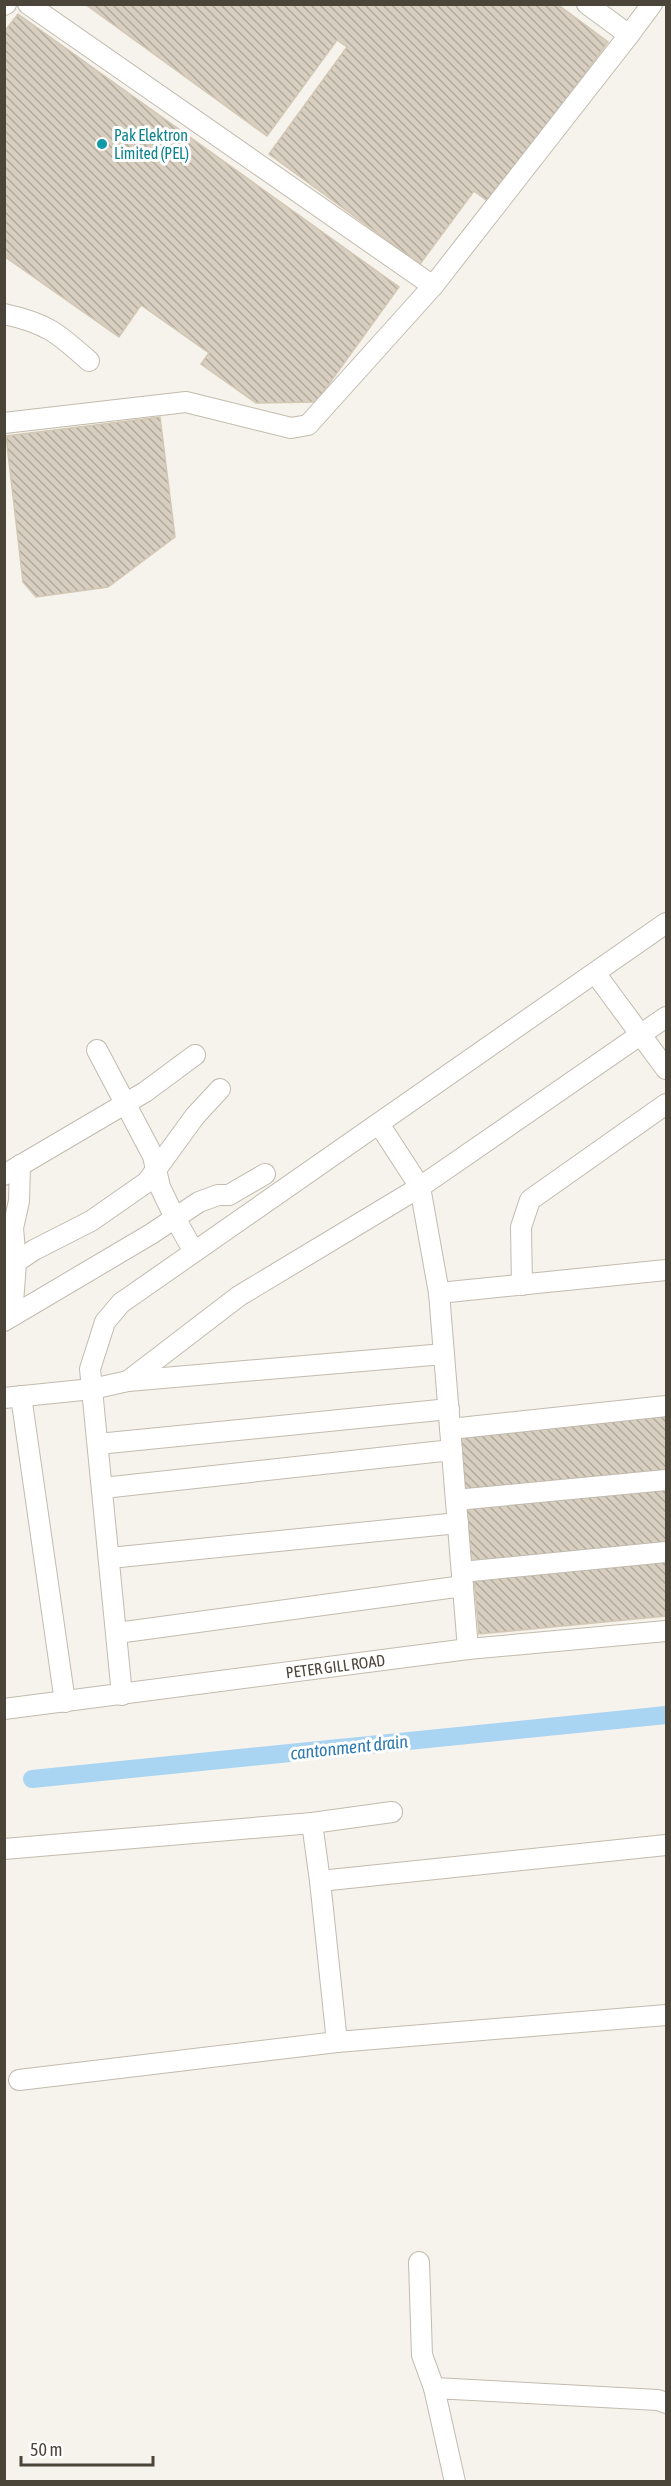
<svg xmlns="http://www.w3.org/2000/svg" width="671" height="2486" font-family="'Asap Condensed',sans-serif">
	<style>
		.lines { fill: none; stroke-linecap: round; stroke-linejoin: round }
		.canal { stroke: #a9d4f2; stroke-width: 18 }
		.building { fill: url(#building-back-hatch); stroke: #d3c7b4; stroke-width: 1.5 }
		.minor-casing { stroke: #c2bbae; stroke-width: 22 }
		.minor { stroke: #fff; stroke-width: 20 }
		.culture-dot { fill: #0f9aa8; stroke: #fff; stroke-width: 2 }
		.labels { text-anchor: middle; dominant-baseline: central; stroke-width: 6; stroke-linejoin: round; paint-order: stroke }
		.culture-label { font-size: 16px; fill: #0d838f; stroke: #fff; text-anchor: start }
		.street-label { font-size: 16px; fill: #4b4439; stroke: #fff }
		.water-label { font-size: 18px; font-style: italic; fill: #2e7ab2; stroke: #fff }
	</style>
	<defs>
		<pattern id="building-back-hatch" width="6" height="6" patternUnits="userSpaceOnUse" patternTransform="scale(1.5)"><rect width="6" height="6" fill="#d8cfc1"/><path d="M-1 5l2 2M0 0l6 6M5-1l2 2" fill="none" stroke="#b1aa9e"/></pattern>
	</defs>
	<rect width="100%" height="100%" fill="#f6f3ec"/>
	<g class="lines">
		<!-- canal -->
		<path class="canal" d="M32,1779L666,1715"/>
	</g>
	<!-- building -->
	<path class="building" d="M85,4H557L608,42L490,203L474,191L420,264L269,154L347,47L337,40L267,136Z
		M18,14L399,287L316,402L256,403L201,364L209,353L141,305L119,337L4,256V32Z
		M160,417L175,537L108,587L36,597L23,582L6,436Z
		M666,1415V1471L464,1491L459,1436Z
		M666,1489V1544L471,1563L466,1508Z
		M666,1560V1616L479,1634L474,1579Z"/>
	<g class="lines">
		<!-- minor casing -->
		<g class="minor-casing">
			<g id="minor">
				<path d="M28,4L433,286"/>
				<path d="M4,5L6,4"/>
				<path d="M629,35L652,4"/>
				<path d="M4,314C46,323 58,333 89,361"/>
				<path d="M4,423L186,402L291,428L308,425L433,286L629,35L587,4"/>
				<path d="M595,973L666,1069"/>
				<path d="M97,1050L153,1156L160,1187L175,1218L194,1252"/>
				<path d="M379,1124L420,1187L439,1293L468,1649"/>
				<path d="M4,1175L145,1092L195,1055"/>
				<path d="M4,1270L34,1250L91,1221L147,1182L195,1116L220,1089"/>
				<path d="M522,1285L521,1227L530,1200L666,1104"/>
				<path d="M439,1293L666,1270"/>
				<path d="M12,1316L16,1263L13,1228L19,1201L20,1165"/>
				<path d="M4,1321L151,1234L199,1202L218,1195H229L265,1174"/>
				<path d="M128,1381L239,1296L420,1187L666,1017"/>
				<path d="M21,1396L65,1702"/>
				<path d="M4,1398L92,1389L128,1381L444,1354"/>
				<path d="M450,1429L666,1406"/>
				<path d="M98,1444L449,1409"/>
				<path d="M103,1488L452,1450"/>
				<path d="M456,1500L666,1480"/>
				<path d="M110,1558L458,1523"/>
				<path d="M462,1572L666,1552"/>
				<path d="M117,1633L463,1586"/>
				<path d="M122,1695L90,1369L105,1322L121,1303L666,923"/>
				<path id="s1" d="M4,1709L468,1649L666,1631"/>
				<path d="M312,1823L392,1812"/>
				<path d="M4,1849L312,1823L320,1881L666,1845"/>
				<path d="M337,2042L666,2015"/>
				<path d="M19,2080L337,2042L320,1881"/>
				<path d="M419,2262L422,2355L434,2388"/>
				<path d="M455,2482L434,2388L658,2400L666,2403"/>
			</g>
		</g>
		<!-- minor -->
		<use href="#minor" class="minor"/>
	</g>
	<!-- markers -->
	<circle class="culture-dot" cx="102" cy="144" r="6"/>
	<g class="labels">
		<!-- culture labels -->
		<g class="culture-label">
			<text x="114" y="135">Pak Elektron<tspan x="114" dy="18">Limited (PEL)</tspan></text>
		</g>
		<!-- street labels -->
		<g class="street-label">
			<text stroke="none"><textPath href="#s1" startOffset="334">PETER GILL ROAD</textPath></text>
		</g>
		<!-- water labels -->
		<g class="water-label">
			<text transform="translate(349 1747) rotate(-6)">cantonment drain</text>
		</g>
	</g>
	<!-- border -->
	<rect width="671" height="2486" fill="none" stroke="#4b4439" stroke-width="12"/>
	<!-- scale -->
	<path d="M21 2456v9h132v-9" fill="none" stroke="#4b4439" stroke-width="3"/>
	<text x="30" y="2456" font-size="18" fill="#4b4439" stroke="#ffffff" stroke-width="4.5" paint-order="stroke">50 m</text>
</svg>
